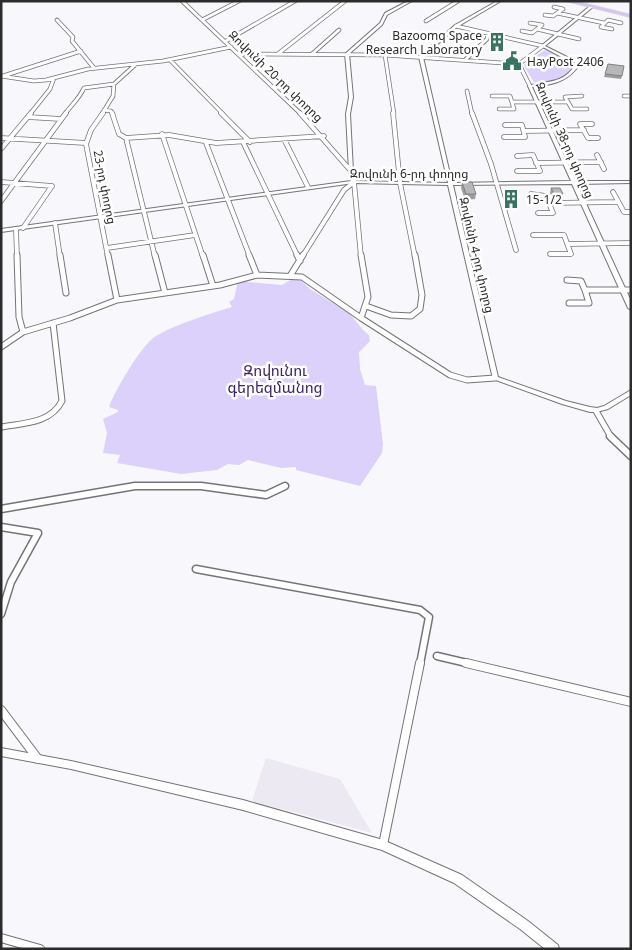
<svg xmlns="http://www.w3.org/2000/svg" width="632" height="950" font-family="'Noto Sans','Noto Sans Armenian',sans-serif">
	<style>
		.built { fill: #ece9f3 }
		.green { fill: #dcd1fa }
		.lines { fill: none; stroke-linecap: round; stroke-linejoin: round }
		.minor-far4-casing { stroke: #747376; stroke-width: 4.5 }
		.minor-far3-casing { stroke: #747376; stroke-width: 5.5 }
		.minor-far2-casing { stroke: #747376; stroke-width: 7 }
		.minor-far1-casing { stroke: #747376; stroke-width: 9 }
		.minor-casing { stroke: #747376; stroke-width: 10 }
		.tertiary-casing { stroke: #747376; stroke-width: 2 }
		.primary-casing { stroke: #d5d5d5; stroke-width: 2 }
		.minor-far4 { stroke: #fff; stroke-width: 3 }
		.minor-far3 { stroke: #fff; stroke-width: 4 }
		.minor-far2 { stroke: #fff; stroke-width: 5 }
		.minor-far1 { stroke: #fff; stroke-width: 6 }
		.minor { stroke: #fff; stroke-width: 8 }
		.tertiary { fill: #fff; fill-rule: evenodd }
		.primary { fill: #d5c1fe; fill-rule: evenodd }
		.wall { fill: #9d9da0 }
		.building { fill: #b7b7ba; stroke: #808082 }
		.labels { text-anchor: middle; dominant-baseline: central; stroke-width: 5; stroke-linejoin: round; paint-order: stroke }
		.far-poi-label { font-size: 12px; fill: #2b2b2c; stroke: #fff; text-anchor: start }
		.far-street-label { font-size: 12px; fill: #2b2b2c; stroke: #fff }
		.park-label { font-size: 15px; fill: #3e2467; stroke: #fff }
	</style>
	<rect width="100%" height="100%" fill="#f8f7fb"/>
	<!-- built -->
	<path class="built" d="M266,758L340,779L372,833L252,801Z"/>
	<!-- green -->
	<path class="green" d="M545,50L567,60L573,68C565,81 548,82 535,84L524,66L525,63Z
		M292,279H299L310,289L349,313L364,331L369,335L370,341L359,352L360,369L365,385L376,386L383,444L382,453L360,486L296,470V467L281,468L248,460L239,465L228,464L217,470L181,474L117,463L120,455L103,453L107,433L103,419L118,412V410L109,407C114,392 142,344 156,336C179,323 206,315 232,307L229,302L234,299L238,281L282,285Z"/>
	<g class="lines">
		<!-- minor-far4 casing -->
		<g class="minor-far4-casing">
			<path id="minor-far4" d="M182,1L301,114
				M557,13L604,23
				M545,15L553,16L563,9L554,7
				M57,20L73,37L72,41L94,68
				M202,20L239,1
				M426,21L458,1
				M456,26L543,46
				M537,29L579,39
				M612,29L601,27L608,20L621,23
				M522,31L532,33L542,25L530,23
				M226,41L295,1
				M279,53L345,1
				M239,54L385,55L519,64
				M312,54L339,30
				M385,55L394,114
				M466,59L487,39L488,34
				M170,60L223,114
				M1,76L34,81L46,80L88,69L163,61L231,47
				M3,76L81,51
				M530,86L519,64L543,46
				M467,91L472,114
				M492,96H510L514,109H499
				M582,96L565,97L572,109H587
				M624,96H631
				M512,102H568
				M104,110L111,111L113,114
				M30,114L50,89L54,78
				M65,114C72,104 79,99 84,88L114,84
				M102,114L113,96L114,84L135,65"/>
		</g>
		<!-- minor-far3 casing -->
		<g class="minor-far3-casing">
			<path id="minor-far3" d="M103,113L91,130L86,144L108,257
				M112,113L119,134L126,138L169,135L216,143L324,136
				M221,113L250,142
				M300,113L351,171
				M393,113L400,183L415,257
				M472,113L491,164L516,250
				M28,117L61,119
				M592,124H580L588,138H598
				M524,131L584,130
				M162,134L203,257
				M504,137H525L522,125H505
				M1,138L86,143
				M126,138L155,257
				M284,139L308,187
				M243,142L298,257
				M206,143L250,257
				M1,149L31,113
				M597,155L604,169
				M517,156L533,155L540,171H517
				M536,163L601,162
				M1,182L52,186L23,228
				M354,182L361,257
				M613,192L624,212H631
				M531,194L546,196L553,213H538
				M1,201L66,113
				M549,203L618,202
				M55,223L60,257
				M16,229L17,257
				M533,235H564L571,254H550
				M568,244L631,243
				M107,248L195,235
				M302,257L344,190L354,182"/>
		</g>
		<!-- minor-far2 casing -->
		<g class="minor-far2-casing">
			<path id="minor-far2" d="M60,255L66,293
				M108,255L117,300
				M155,255L165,293
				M203,255L213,286
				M297,255L300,261
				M361,255L368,297L361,318L450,375L467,380L495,378
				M257,275L302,277L361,318
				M290,276L303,255
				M567,280L581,281L585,290H631
				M569,303H589L585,290
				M366,306L391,315L411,316L420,309L422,295L415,255
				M23,332L70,318L117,300L220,285L257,275L249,255
				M1,347L23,332L19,317L17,255
				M596,411L611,437
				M1,427C23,423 50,424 62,401L53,323"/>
		</g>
		<!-- minor-far1 casing -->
		<g class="minor-far1-casing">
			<path id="minor-far1" d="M610,436L631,456
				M1,509L135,486H201L266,495L285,486
				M1,527L38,533L11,582L1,614
				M196,569L420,610L429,617L420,664
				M437,656L471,664"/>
		</g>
		<!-- minor casing -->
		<g class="minor-casing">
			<path id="minor" d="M466,663L631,702
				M1,710L38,759
				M383,845L420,663
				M1,938L40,949"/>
		</g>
		<!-- tertiary casing -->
		<g class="tertiary-casing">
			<path id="tertiary" d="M408,1H412L387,15L382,25L349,54L353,97L350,114L353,171L356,181L448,183L419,57L455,25L497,1H501L457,27L423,57L452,183L571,181L528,86C545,80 560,85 573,68L569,61L541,46L590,6L593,7L545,46L571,59L577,68L576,69C565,83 549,85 532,87L576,181H631V183L577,184L631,301V310L628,308L572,184L453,185L498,377L566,401L590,407L597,408L604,406L631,390V395L608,409L597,412H590L562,404L493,379L448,185L354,183L1,232V229L351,181L349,171L346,114L349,97L345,54L380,23L385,13Z
				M1,748L71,761L243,800L383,840L462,875L528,921L558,945L559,949H545L520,929L454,883L382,850L243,810L71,769L1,756Z"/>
		</g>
		<!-- primary casing -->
		<g class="primary-casing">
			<path id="primary" d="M566,1H574L631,15V17Z"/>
		</g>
		<!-- minor-far4 -->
		<use href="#minor-far4" class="minor-far4"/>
		<!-- minor-far3 -->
		<use href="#minor-far3" class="minor-far3"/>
		<!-- minor-far2 -->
		<use href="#minor-far2" class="minor-far2"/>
		<!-- minor-far1 -->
		<use href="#minor-far1" class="minor-far1"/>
		<!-- minor -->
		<use href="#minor" class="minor"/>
		<!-- tertiary -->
		<use href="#tertiary" class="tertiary"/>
		<!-- primary -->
		<use href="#primary" class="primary"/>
	</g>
	<!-- wall -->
	<path class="wall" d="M608,64L622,76L621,79L604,77Z
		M462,182L476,194L475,199L465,200L461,188Z
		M551,188L563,194L562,199H553L550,193Z"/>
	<!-- building -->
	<path class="building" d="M608,64L624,66L622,76L605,74Z
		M462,182H472L476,194H466Z
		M551,188H560L563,194H554Z"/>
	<!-- icons -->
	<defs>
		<g id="building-bare" transform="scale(1.5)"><path d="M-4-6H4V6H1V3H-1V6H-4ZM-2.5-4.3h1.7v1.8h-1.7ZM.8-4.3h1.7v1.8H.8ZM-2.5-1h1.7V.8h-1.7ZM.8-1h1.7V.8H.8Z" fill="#377562" stroke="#fff" stroke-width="2.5" paint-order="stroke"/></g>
		<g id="civic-bare" transform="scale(1.5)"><path d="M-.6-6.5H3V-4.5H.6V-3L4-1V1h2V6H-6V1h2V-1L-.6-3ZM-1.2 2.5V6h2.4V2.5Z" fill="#377562" stroke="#fff" stroke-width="2.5" paint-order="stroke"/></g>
	</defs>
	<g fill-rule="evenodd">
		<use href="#building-bare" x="497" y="42"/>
		<use href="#civic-bare" x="512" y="61"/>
		<use href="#building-bare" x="511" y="199"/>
	</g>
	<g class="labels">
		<!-- far-poi labels -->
		<g class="far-poi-label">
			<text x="482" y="35" text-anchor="end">Bazoomq Space<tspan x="482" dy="14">Research Laboratory</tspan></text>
			<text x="527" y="61">HayPost 2406</text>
			<text x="526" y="199">15-1/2</text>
		</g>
		<!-- far-street labels -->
		<g class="far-street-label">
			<text transform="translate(276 76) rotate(44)">Զովունի 20-րդ փողոց</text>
			<text transform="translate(565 140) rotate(66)">Զովունի 38-րդ փողոց</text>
			<text x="409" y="173">Զովունի 6-րդ փողոց</text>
			<text transform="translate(105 187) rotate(79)">23-րդ փողոց</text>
			<text transform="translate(477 255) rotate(77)">Զովունի 4-րդ փողոց</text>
		</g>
		<!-- park labels -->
		<g class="park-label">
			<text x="275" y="370">Զովունու<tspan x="275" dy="17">գերեզմանոց</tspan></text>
		</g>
	</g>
	<!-- border -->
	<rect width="632" height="950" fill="none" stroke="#2b2b2c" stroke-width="5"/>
</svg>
